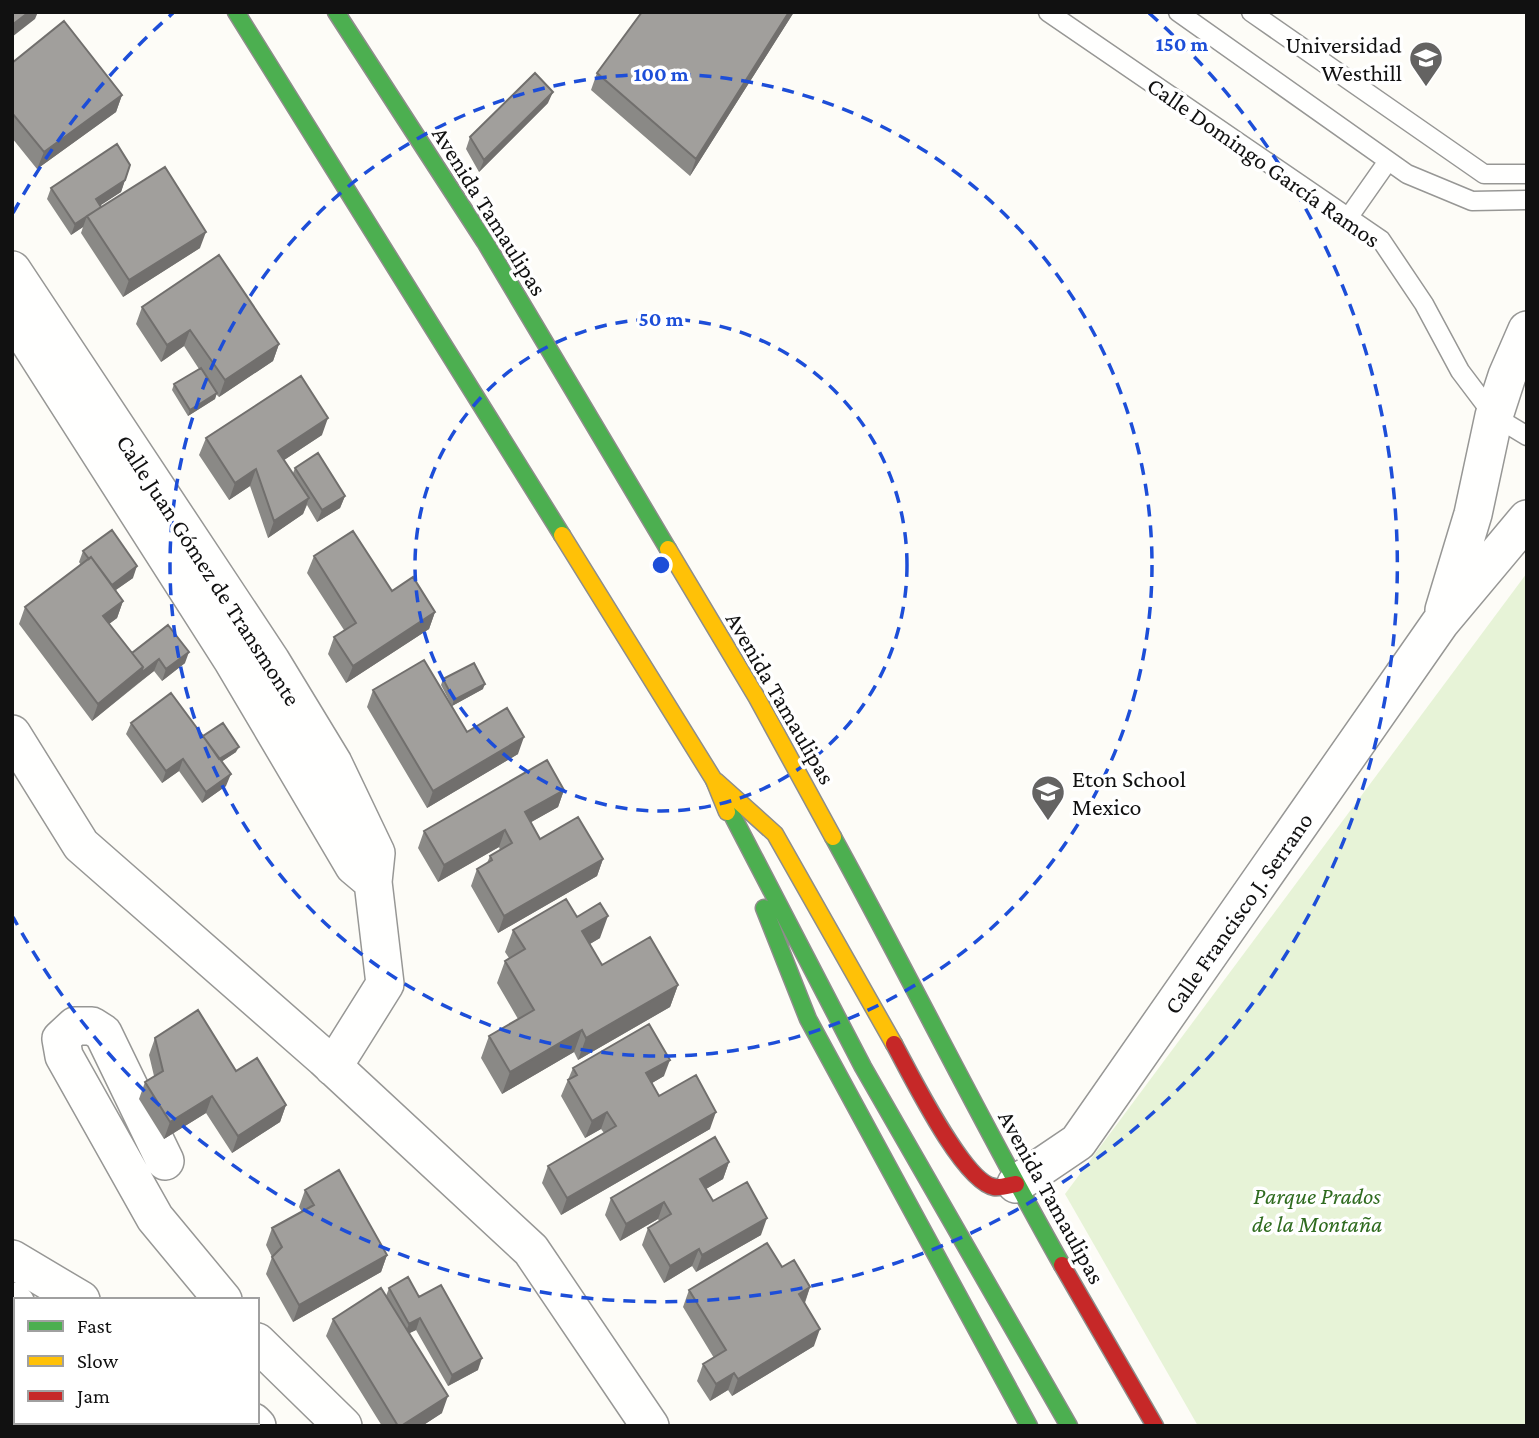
<svg xmlns="http://www.w3.org/2000/svg" width="1539" height="1438" font-family="'Crimson Pro',serif">
	<style>
		.green { fill: #e7f3d7 }
		.lines { fill: none; stroke-linecap: round; stroke-linejoin: round }
		.lane-casing { stroke: #979795; stroke-width: 21 }
		.street-casing { stroke: #979795; stroke-width: 40 }
		.fast-casing { stroke: #8e8d8b; stroke-width: 19 }
		.slow-casing { stroke: #8e8d8b; stroke-width: 19 }
		.jam-casing { stroke: #8e8d8b; stroke-width: 19 }
		.lane { stroke: #fffffe; stroke-width: 18 }
		.street { stroke: #fffffe; stroke-width: 37 }
		.fast { stroke: #4caf50; stroke-width: 16 }
		.slow { stroke: #ffc107; stroke-width: 16 }
		.jam { stroke: #c62828; stroke-width: 16 }
		.wall { fill: #8a8986 }
		.shaded-wall { fill: #716f6d }
		.building { fill: #a19f9c; stroke: #716f6d; stroke-width: 2 }
		.ring { fill: none; stroke: #1d4ed8; stroke-width: 3.5; stroke-dasharray: 12 9 }
		.labels { text-anchor: middle; dominant-baseline: central; stroke-width: 7; stroke-linejoin: round; paint-order: stroke }
		.poi-label { font-size: 24px; fill: #111; stroke: #fff; text-anchor: end }
		.street-label { font-size: 24px; fill: #111; stroke: #fff }
		.park-label { font-size: 24px; font-style: italic; fill: #2f6b1f; stroke: #fff }
		.centre { fill: #1d4ed8; stroke: #fff; stroke-width: 3.5 }
		.ring-label { font-size: 21px; text-anchor: middle; font-weight: bold; fill: #1d4ed8; stroke: #fff; stroke-width: 7; stroke-linejoin: round; paint-order: stroke }
	</style>
	<rect width="100%" height="100%" fill="#fdfcf7"/>
	<!-- green -->
	<path class="green" d="M1527,573V1426H1198L1065,1194Z"/>
	<g class="lines">
		<!-- lane casing -->
		<g class="lane-casing">
			<path id="lane" d="M1048,12L1381,240L1424,304L1460,371L1494,416L1527,436
				M1178,12L1407,174L1472,201L1527,200
				M1251,12L1484,174H1527
				M1348,218L1388,161"/>
		</g>
		<!-- street casing -->
		<g class="street-casing">
			<path id="street" d="M12,270L271,661L333,763L376,853L373,882L385,984L333,1067
				M12,315L233,661L354,866L373,882
				M1444,610L1473,514L1494,416L1507,376L1527,330
				M12,734L81,845L324,1058L531,1250L650,1426
				M165,1161L103,1033L92,1026H75L61,1039L64,1056L155,1218L223,1300
				M1016,1184L1078,1142L1440,623L1527,519
				M12,1259L81,1300
				M12,1301L16,1304
				M257,1342L343,1426
				M253,1422L257,1426"/>
		</g>
		<!-- fast casing -->
		<g class="fast-casing">
			<path id="fast" d="M236,12L562,535
				M336,12L485,242L668,549
				M714,780L863,1067L1069,1426
				M833,837C911,979 982,1124 1062,1265
				M764,908L808,1019L1029,1426"/>
		</g>
		<!-- slow casing -->
		<g class="slow-casing">
			<path id="slow" d="M562,535L714,780L727,812
				M668,549L757,698L833,837
				M716,781L775,834L894,1044"/>
		</g>
		<!-- jam casing -->
		<g class="jam-casing">
			<path id="jam" d="M894,1044C910,1073 963,1182 994,1187C1000,1188 1010,1185 1016,1184
				M1062,1265L1155,1426"/>
		</g>
		<!-- lane -->
		<use href="#lane" class="lane"/>
		<!-- street -->
		<use href="#street" class="street"/>
		<!-- fast -->
		<use href="#fast" class="fast"/>
		<!-- slow -->
		<use href="#slow" class="slow"/>
		<!-- jam -->
		<use href="#jam" class="jam"/>
	</g>
	<!-- wall -->
	<path class="wall" d="M642,12H794L690,176L591,90L597,73Z
		M12,63L122,95L116,112L37,169L12,138Z
		M548,103L479,172L466,149L470,137Z
		M125,180L121,192L100,205L101,207L200,248L123,297L81,233L83,227L71,235L47,199L51,188Z
		M142,307L279,344L273,361L219,397L216,394L215,399L188,416L172,390L174,384L199,369L184,346L161,362L136,324Z
		M322,435L284,460L293,473L295,468L345,496L340,508L317,522L307,505L303,514L268,538L250,486L229,500L199,455L206,438Z
		M83,551L133,578L116,590L123,601L117,618L109,624L132,653L185,663L162,681L154,671L92,721L19,624L25,607L81,565L79,562Z
		M314,556L392,591L435,612L429,629L346,683L328,654L334,637L344,630L307,573Z
		M443,679L483,689L452,706L441,685Z
		M373,690L467,732L518,754L427,808L367,707Z
		M131,723L203,736L236,752L221,762L226,786L202,803L179,771L162,783L126,734Z
		M564,790L558,807L531,822L540,839L603,859L597,876L498,933L471,886L477,869L487,863L490,856L500,850L499,847L438,882L418,848L424,831Z
		M577,917L600,938L590,944L602,965L678,985L670,1007L578,1060L574,1052L502,1094L481,1058L489,1036L518,1019L497,983L505,961L509,958L505,952L513,930Z
		M155,1038L236,1071L286,1105L280,1122L232,1153L206,1113L164,1139L139,1099L145,1082L154,1076L149,1055Z
		M573,1068L664,1076L652,1083L659,1096L710,1129L561,1215L542,1183L548,1166L604,1133L601,1129L585,1138L561,1096Z
		M729,1162L723,1179L706,1189L713,1201L761,1235L696,1272L692,1266L664,1283L642,1245L648,1228L659,1221L658,1219L620,1241L605,1215L611,1198Z
		M305,1190L387,1255L381,1272L293,1322L266,1274L272,1257L266,1245L272,1228L302,1212L299,1207Z
		M782,1267L810,1287L805,1303L814,1346L732,1396L728,1390L710,1401L697,1381L703,1364L714,1358L683,1307L689,1290Z
		M389,1288L419,1297L478,1370L448,1386L416,1330L409,1333L442,1413L422,1426H382L326,1336L333,1319L386,1296Z"/>
	<!-- shaded-wall -->
	<path class="shaded-wall" d="M29,12H38L35,19L12,37V25Z
		M789,12H794L690,176L696,159Z
		M553,92L548,103L479,172L484,160Z
		M122,95L116,112L37,169L44,152Z
		M125,180L121,192L92,211L96,199Z
		M87,216L83,227L71,235L75,224Z
		M206,232L200,248L123,297L129,280Z
		M190,330L184,346L161,362L167,345Z
		M279,344L273,361L219,397L225,380Z
		M217,393L215,399L188,416L190,410Z
		M328,418L322,435L272,468L278,451Z
		M256,469L250,486L229,500L235,483Z
		M345,496L340,508L317,522L322,510Z
		M309,498L303,514L268,538L274,521Z
		M137,566L133,578L104,598L108,587Z
		M123,601L117,618L97,633L103,616Z
		M435,612L429,629L346,683L353,666Z
		M189,652L185,663L162,681L166,669Z
		M159,659L154,671L137,684L141,673Z
		M143,667L137,684L92,721L98,704Z
		M485,684L483,689L452,706L454,700Z
		M524,737L518,754L427,808L433,791Z
		M239,747L236,752L212,768L214,762Z
		M183,759L179,771L162,783L166,771Z
		M231,774L226,786L202,803L206,792Z
		M564,790L558,807L519,829L525,812Z
		M505,830L499,847L438,882L444,865Z
		M603,859L597,876L498,933L504,916Z
		M608,916L600,938L574,953L582,931Z
		M678,985L670,1007L578,1060L586,1038Z
		M582,1030L574,1052L502,1094L510,1072Z
		M670,1060L664,1076L640,1090L646,1073Z
		M212,1096L206,1113L164,1139L170,1122Z
		M286,1105L280,1122L232,1153L238,1136Z
		M607,1112L601,1129L585,1138L592,1121Z
		M716,1112L710,1129L561,1215L567,1198Z
		M729,1162L723,1179L694,1196L700,1179Z
		M664,1202L658,1219L620,1241L626,1224Z
		M767,1218L761,1235L696,1272L702,1255Z
		M699,1249L692,1266L664,1283L670,1266Z
		M387,1255L381,1272L293,1322L299,1305Z
		M810,1287L804,1304L799,1294Z
		M420,1318L416,1330L404,1336L409,1324Z
		M820,1329L814,1346L732,1396L738,1379Z
		M482,1358L478,1370L448,1386L452,1375Z
		M734,1373L728,1390L710,1401L716,1384Z
		M448,1396L442,1413L422,1426H401Z"/>
	<!-- building -->
	<path class="building" d="M12,12H29L12,25Z
		M642,12H789L696,159L597,73Z
		M64,21L122,95L44,152L12,113V63Z
		M535,73L553,92L484,160L470,137Z
		M117,144L130,165L125,180L96,199L101,207L75,224L51,188Z
		M165,167L206,232L129,280L87,216Z
		M219,255L279,344L225,380L190,330L167,345L142,307Z
		M201,368L217,393L190,410L174,384Z
		M301,376L328,418L278,451L309,498L274,521L256,469L235,483L206,438Z
		M318,453L345,496L322,510L295,468Z
		M112,530L137,566L112,585L91,557L89,559L83,551Z
		M353,531L392,591L413,577L435,612L353,666L334,637L356,623L314,556Z
		M91,557L123,601L103,616L143,667L98,704L25,607Z
		M168,625L189,652L166,669L159,659L141,673L143,667L132,653Z
		M424,660L467,732L507,708L524,737L433,791L373,690Z
		M474,663L485,684L454,700L443,679Z
		M171,693L231,774L206,792L183,759L166,771L131,723Z
		M223,723L239,747L219,759L203,736Z
		M547,760L564,790L525,812L540,839L578,817L603,859L504,916L477,869L492,860L490,856L512,843L505,830L444,865L424,831Z
		M566,899L577,917L600,903L608,916L582,931L602,965L650,937L678,985L586,1038L582,1030L510,1072L489,1036L534,1010L505,961L525,949L513,930Z
		M198,1010L236,1071L257,1058L286,1105L238,1136L212,1096L170,1122L145,1082L163,1071L155,1038Z
		M649,1024L670,1060L646,1073L659,1096L696,1075L716,1112L567,1198L548,1166L616,1126L607,1112L592,1121L568,1080L577,1075L573,1068Z
		M715,1137L729,1162L700,1179L713,1201L747,1182L767,1218L702,1255L699,1249L670,1266L648,1228L671,1214L664,1202L626,1224L611,1198Z
		M339,1170L387,1255L299,1305L272,1257L282,1247L272,1228L314,1205L305,1190Z
		M767,1243L782,1267L794,1260L810,1287L799,1294L820,1329L738,1379L734,1373L716,1384L703,1364L726,1350L689,1290Z
		M408,1277L419,1297L441,1285L482,1358L452,1375L420,1318L409,1324L389,1288Z
		M381,1288L448,1396L401,1426H398L333,1319Z
		M12,1336L16,1337V1342L12,1352Z
		M16,1396V1422H93L91,1426H12V1402Z
		M125,1422H137L141,1426H122Z"/>
	<!-- distance rings -->
	<g class="ring">
		<circle cx="661" cy="565" r="246"/>
		<circle cx="661" cy="565" r="491"/>
		<path d="M13 213A737 737 0 0 1 173 13M1149 13A737 737 0 1 1 13 917"/>
	</g>
	<!-- icons -->
	<defs>
		<g id="university-pin" transform="scale(1.75)"><path d="M0 17L-7.5 6A9.5 9.5 0 1 1 7.5 6Z" fill="#646362" stroke="#fff"/><path d="M0-5L7-2L0 1L-7-2ZM-4 1L0 2.5L4 1V4Q0 6-4 4Z" fill="#fff"/></g>
		<g id="school-pin" transform="scale(1.75)"><path d="M0 17L-7.5 6A9.5 9.5 0 1 1 7.5 6Z" fill="#646362" stroke="#fff"/><path d="M0-5L7-2L0 1L-7-2ZM-4 1L0 2.5L4 1V4Q0 6-4 4Z" fill="#fff"/></g>
	</defs>
	<g fill-rule="evenodd">
		<use href="#university-pin" x="1426" y="58"/>
		<use href="#school-pin" x="1048" y="792"/>
	</g>
	<g class="labels">
		<!-- poi labels -->
		<g class="poi-label">
			<text x="1402" y="44">Universidad<tspan x="1402" dy="28">Westhill</tspan></text>
			<text x="1072" y="778" text-anchor="start">Eton School<tspan x="1072" dy="28">Mexico</tspan></text>
		</g>
		<!-- street labels -->
		<g class="street-label">
			<text transform="translate(1264 162) rotate(35)">Calle Domingo García Ramos</text>
			<text transform="translate(490 211) rotate(58)">Avenida Tamaulipas</text>
			<text transform="translate(209 570) rotate(57)">Calle Juan Gómez de Transmonte</text>
			<text transform="translate(781 698) rotate(60)">Avenida Tamaulipas</text>
			<text transform="translate(1238 913) rotate(-55)">Calle Francisco J. Serrano</text>
			<text transform="translate(1052 1197) rotate(61)">Avenida Tamaulipas</text>
		</g>
		<!-- park labels -->
		<g class="park-label">
			<text x="1317" y="1195">Parque Prados<tspan x="1317" dy="28">de la Montaña</tspan></text>
		</g>
	</g>
	<circle cx="661" cy="565" r="10" class="centre"/>
	<g class="ring-label">
		<text x="1182" y="51">150 m</text>
		<text x="661" y="81">100 m</text>
		<text x="661" y="326">50 m</text>
	</g>
	<!-- border -->
	<rect width="1539" height="1438" fill="none" stroke="#111111" stroke-width="28"/>
	<!-- legend -->
	<rect x="14" y="1298" width="245" height="126" fill="#ffffff" stroke="#a0a0a0" stroke-width="2"/>
	<rect x="28" y="1321" width="35" height="10" fill="#4caf50" stroke="#a0a0a0" stroke-width="2"/>
	<text x="77" y="1333" font-size="21" fill="#111111">Fast</text>
	<rect x="28" y="1356" width="35" height="10" fill="#ffc107" stroke="#a0a0a0" stroke-width="2"/>
	<text x="77" y="1368" font-size="21" fill="#111111">Slow</text>
	<rect x="28" y="1391" width="35" height="10" fill="#c62828" stroke="#a0a0a0" stroke-width="2"/>
	<text x="77" y="1403" font-size="21" fill="#111111">Jam</text>
</svg>
